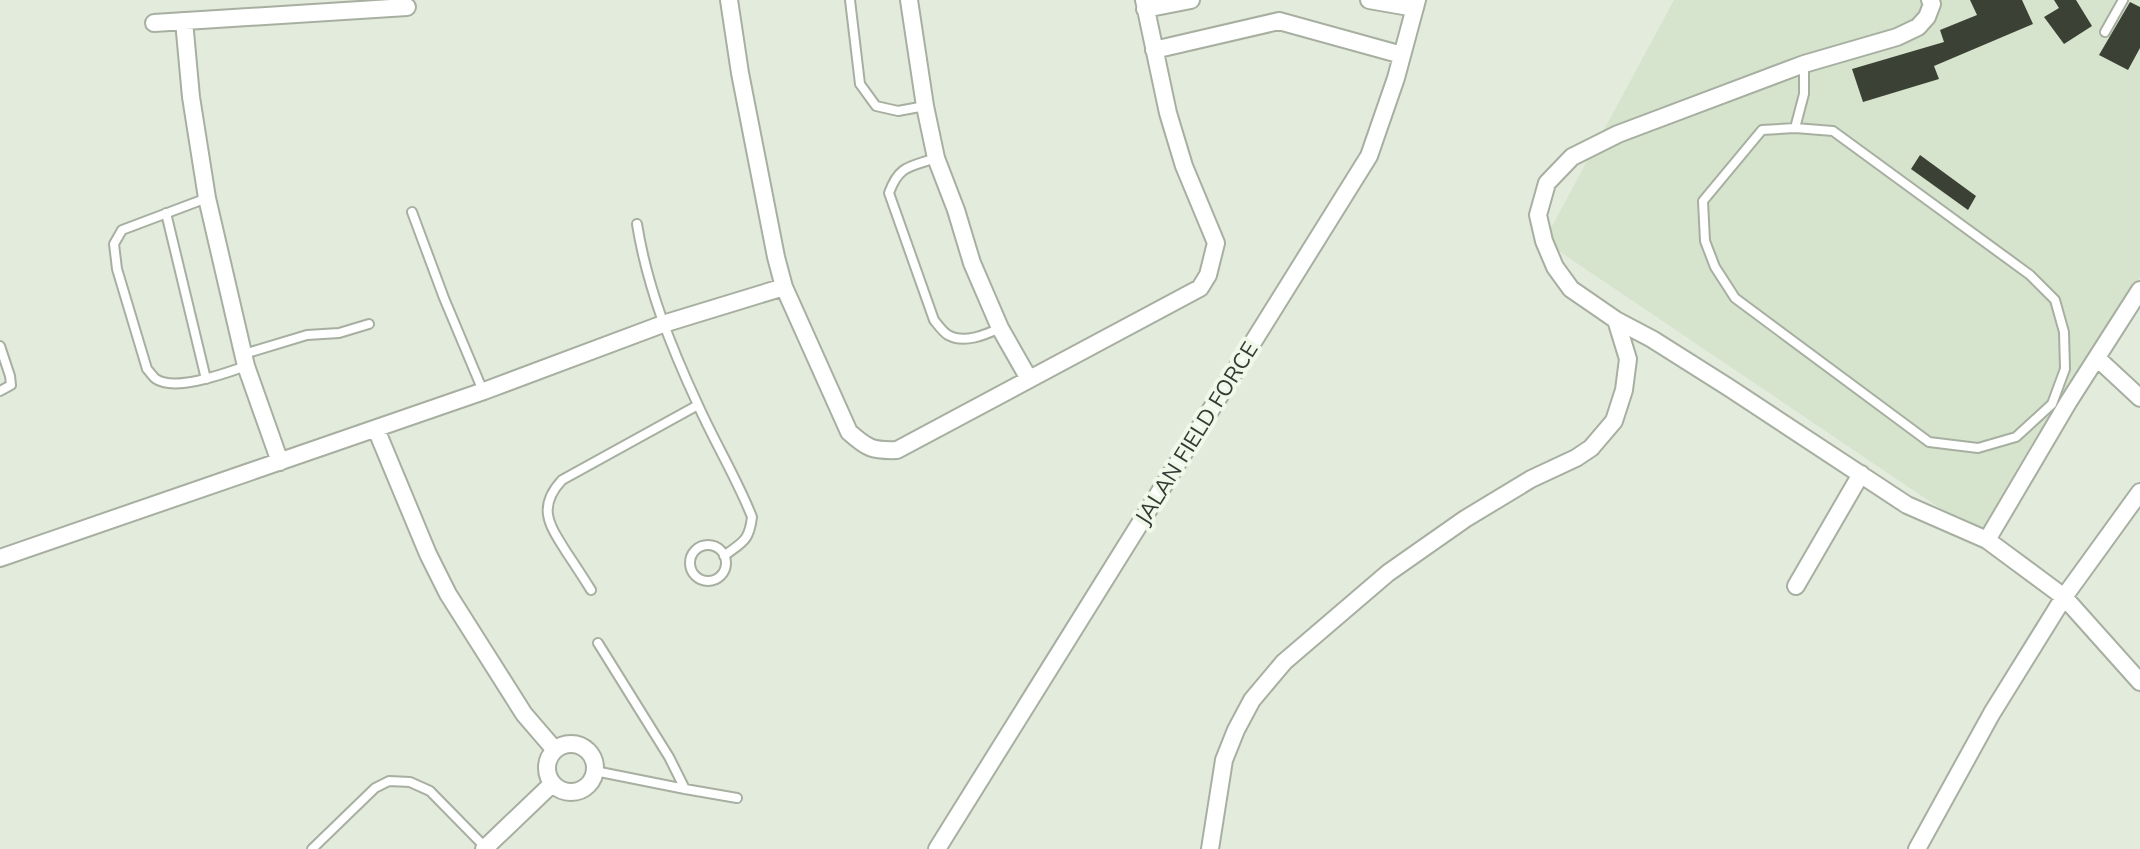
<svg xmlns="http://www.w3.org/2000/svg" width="2140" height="849" font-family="Mulish,sans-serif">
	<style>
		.built { fill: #d6e3cd }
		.building { fill: #3b4135 }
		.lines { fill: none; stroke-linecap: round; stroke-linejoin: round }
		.service-casing { stroke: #a7afa1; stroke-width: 12 }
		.minor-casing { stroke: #a7afa1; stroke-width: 20 }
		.service { stroke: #fff; stroke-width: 8 }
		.minor { stroke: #fff; stroke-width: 16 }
		.labels { text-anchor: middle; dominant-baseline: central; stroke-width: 8; stroke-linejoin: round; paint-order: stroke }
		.street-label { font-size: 22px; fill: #353833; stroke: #f0f8e9 }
	</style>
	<rect width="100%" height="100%" fill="#e3ebdc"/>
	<!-- built -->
	<path class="built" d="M1674,0H2140V277L1987,540L1544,241Z"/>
	<!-- building -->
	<path class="building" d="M1970,0H2022L2033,24L1934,66L1939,79L1863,102L1852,69L1944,42L1940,30L1977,15Z
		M2054,0H2076L2092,26L2064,44L2044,17L2059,8Z
		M2130,2L2140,7V48L2128,70L2099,55Z
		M1920,155L1976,196L1968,210L1911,169Z"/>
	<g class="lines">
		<!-- service casing -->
		<g class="service-casing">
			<path id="service" d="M850,0L860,84L876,106L898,111L925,106
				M2105,32L2123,0
				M1795,128L1833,131L2030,275L2055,300L2064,332L2065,369L2052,404L2016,437L1978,448L1929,442L1735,298L1715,267L1705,241L1703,201L1762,130L1795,128L1804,94V65
				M936,158C910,167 899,165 889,193L934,320C938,325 943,332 948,335C964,344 985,335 1000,328
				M207,198L122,230L114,244L117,269L147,369C150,372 153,377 156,379C175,392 226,373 246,366
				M412,212L444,298L483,391
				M166,213L206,379
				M637,224C647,287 671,347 698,405C715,443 737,479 752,517C749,542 742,542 724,556
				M0,346L10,376L11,385L0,391
				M244,354L307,335L339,333L369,324
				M690 563a18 18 0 1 1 36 0a18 18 0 1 1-36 0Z
				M591,590C583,577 575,565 567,553C550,526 536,508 562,480L698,405
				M598,643L669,757L685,789
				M595,771L685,789L737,798
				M312,849L375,788L389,781L410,782L430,791L486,848"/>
		</g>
		<!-- minor casing -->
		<g class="minor-casing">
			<path id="minor" d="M729,0L740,73L776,257L784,287L849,432C867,448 872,451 897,450L1200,288L1208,275L1216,243L1184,166L1168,113L1144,0
				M909,0L925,106L936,158L956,210L972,263L1000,328L1029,379
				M1369,0L1415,8
				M1930,0L1932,4L1927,17L1918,27L1897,37L1804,64L1618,134L1572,157L1547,183L1538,215L1544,241L1555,267L1571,289L1616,320L1652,339L1728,387L1907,505L1987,540L2064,597L2140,682
				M1145,9L1191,0
				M184,21L191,97L207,198L246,366L280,462
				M154,23L407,7
				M1154,50L1279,21L1402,55
				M2097,358L2140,398
				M376,429L428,554L448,594L524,714L555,750
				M1987,540L2069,401L2140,290
				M0,558L484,391L663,324L784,287
				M1796,586L1861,474
				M547 768a24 24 0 1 1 48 0a24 24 0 1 1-48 0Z
				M484,849L552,784
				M937,849L1369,156L1396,78L1417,0
				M1210,849L1224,760L1236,730L1252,700L1284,662L1388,573L1465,519L1531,479L1576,458L1591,448L1614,421L1624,390L1628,359L1616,320
				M1917,849L1992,713L2064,597L2140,492"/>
		</g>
		<!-- service -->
		<use href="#service" class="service"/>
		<!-- minor -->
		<use href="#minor" class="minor"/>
	</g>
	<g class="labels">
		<!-- street labels -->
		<g class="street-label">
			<text transform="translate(1196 433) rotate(-58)">JALAN FIELD FORCE</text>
		</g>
	</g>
</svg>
